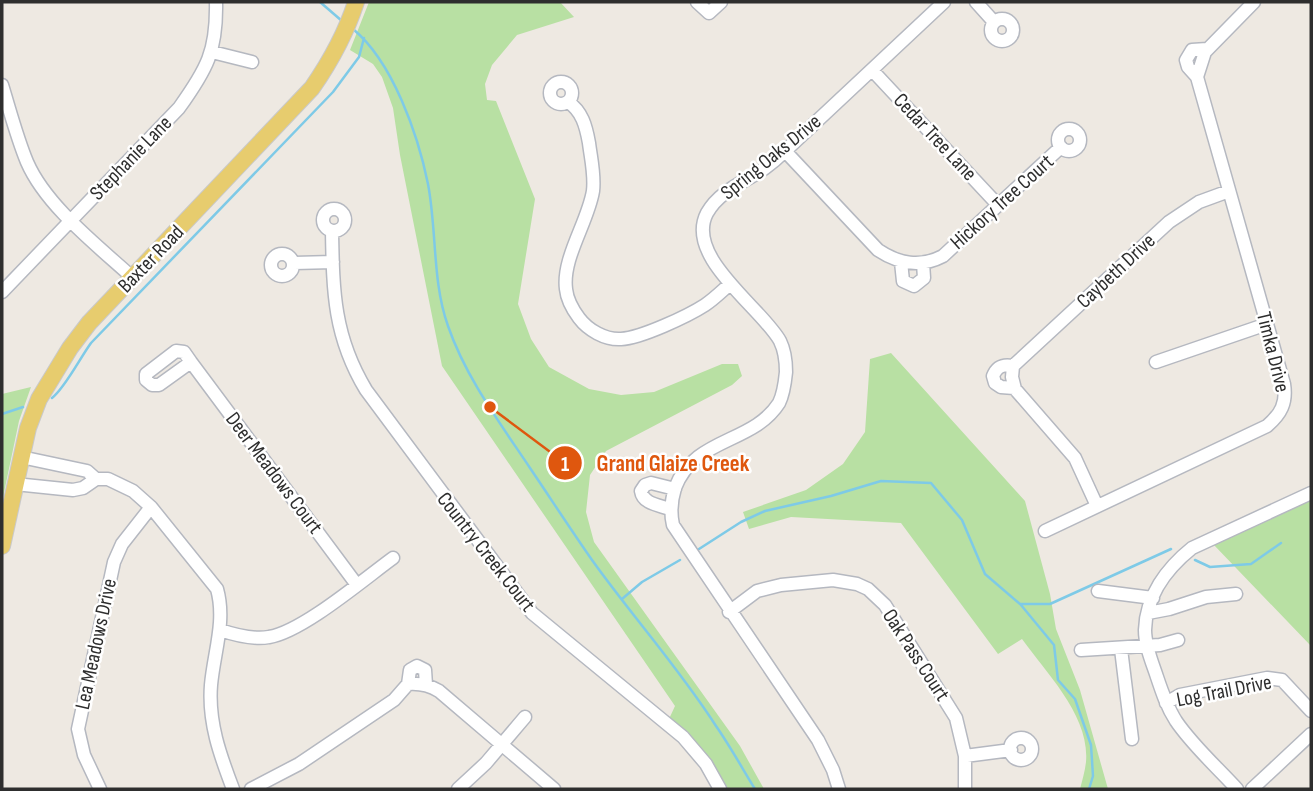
<svg xmlns="http://www.w3.org/2000/svg" width="1313" height="791" font-family="'Sofia Sans Condensed',sans-serif">
	<style>
		.green { fill: #b8e0a3 }
		.lines { fill: none; stroke-linecap: round; stroke-linejoin: round }
		.stream { stroke: #7ecae7; stroke-width: 2.5 }
		.minor-casing { stroke: #b5b8c0; stroke-width: 15 }
		.major-casing { stroke: #c9c9c9; stroke-width: 18 }
		.minor { stroke: #fff; stroke-width: 12 }
		.major { stroke: #e7cc6e; stroke-width: 16 }
		.labels { text-anchor: middle; dominant-baseline: central; stroke-width: 5; stroke-linejoin: round; paint-order: stroke }
		.street-label { font-size: 21px; fill: #2e2e2e; stroke: #fff }
		.leader { fill: none; stroke: #df570e; stroke-width: 2.5 }
		.callout-dot { fill: #df570e; stroke: #fff; stroke-width: 2.5 }
		.mark-label { font-size: 21px; text-anchor: middle; font-weight: bold; fill: #fff }
		.callout-label { font-size: 23px; text-anchor: middle; font-weight: bold; fill: #df570e; stroke: #fff; stroke-width: 5; stroke-linejoin: round; paint-order: stroke }
	</style>
	<rect width="100%" height="100%" fill="#eee9e2"/>
	<!-- green -->
	<path class="green" d="M369,2H560L574,17L517,35L492,65L485,84L487,100L496,101L535,199L518,304L531,339L549,367L589,389L621,395L654,392L722,364H738L742,376L732,385L606,451L590,475L586,512L594,542L740,746L764,789H726C714,760 693,739 669,719L675,706L442,366L400,155L393,108L382,77L373,64L350,50Z
		M891,353L1025,501L1050,594L1056,629L1080,690L1108,789H1080C1082,781 1085,771 1086,762C1090,716 1047,674 1022,639L998,654L901,523L791,517L749,529L743,512L806,490L843,464L865,432L870,359Z
		M31,387L19,421L2,502V394Z
		M1311,499V646L1213,544Z"/>
	<g class="lines">
		<!-- stream -->
		<path class="stream" d="M320,2L342,21
			M353,29C393,62 418,135 428,184C437,231 432,281 448,326C466,378 500,423 530,468C551,499 571,530 592,560C632,616 679,668 716,726C730,746 742,768 755,789
			M52,398C65,388 80,358 91,343L333,92L359,57L364,38
			M2,414L23,407
			M699,549L741,522L765,511L831,496L881,481L931,483L962,520L985,574L1020,604H1050L1171,549
			M1195,560L1210,567L1251,564L1281,543
			M622,599L642,582L680,560
			M1021,605L1054,645L1058,680L1075,699L1091,745L1093,776L1089,789"/>
		<!-- minor casing -->
		<g class="minor-casing">
			<path id="minor" d="M697,2L709,13L721,2
				M976,2L994,22
				M991 30a11 11 0 1 1 22 0a11 11 0 1 1-22 0Z
				M212,52L252,62
				M872,70L998,205
				M1197,77L1188,67L1186,60L1192,50L1207,49
				M550 93a11 11 0 1 1 22 0a11 11 0 1 1-22 0Z
				M2,85C10,111 17,138 27,162C46,206 98,246 133,278
				M568,102C582,111 586,126 589,143C591,159 595,175 593,191C588,222 562,258 566,289C567,299 573,310 579,318C588,330 605,340 621,339C641,338 688,316 705,305C714,299 722,291 730,284
				M1058 140a11 11 0 1 1 22 0a11 11 0 1 1-22 0Z
				M785,151L878,250C899,264 920,268 943,256L1061,147
				M323 220a11 11 0 1 1 22 0a11 11 0 1 1-22 0Z
				M332,231C333,293 334,337 366,390L532,613L683,737L706,764L720,789
				M271 265a11 11 0 1 1 22 0a11 11 0 1 1-22 0Z
				M901,262L903,281L914,286L924,278L923,263
				M294,263L333,262
				M2,292L179,108C207,69 217,51 216,2
				M191,362L159,385H152L146,380V374L176,351L184,352L191,362L357,585
				M1156,362L1267,324
				M1013,366C1003,364 997,366 993,376L995,383L1001,387L1014,388
				M21,457L87,471L96,479H108L133,491L151,507L217,589C226,621 214,652 211,685C208,722 220,755 233,789
				M15,484L73,490L83,488L96,479
				M1097,506L1075,458L1015,389L1012,377L1013,366L1169,222L1199,202L1229,191
				M670,509C659,505 643,504 641,491L645,485L651,483L675,489
				M1045,531L1267,426C1281,414 1287,403 1284,384L1197,77L1205,52L1254,2
				M1098,591L1153,598
				M729,612L757,591L781,585L833,580L857,584L868,589L885,605L956,718L965,756V789
				M1148,613L1169,609L1206,597L1236,594
				M220,630C235,635 253,640 269,637C302,632 364,579 393,558
				M1121,649L1132,739
				M1081,650L1160,645L1178,640
				M408,684L410,670L417,666L425,670L426,685
				M1166,703L1180,695L1267,678L1282,680L1311,711
				M1010 749a11 11 0 1 1 22 0a11 11 0 1 1-22 0Z
				M965,756L1011,750
				M100,789L84,755L78,729L114,562L122,544L151,507
				M251,789L299,764L394,700L408,684C420,683 429,685 439,691L554,789
				M458,789L486,763L525,717
				M839,789L833,770L818,740L673,525C670,512 671,501 675,488C694,437 753,444 779,403C784,393 785,382 786,372C786,361 785,351 780,341C762,308 684,257 707,213C720,190 745,182 765,168C772,163 779,157 785,151L944,2
				M1237,789C1217,767 1193,746 1176,721C1167,707 1162,692 1157,677C1152,662 1145,646 1145,630C1146,596 1167,568 1192,548L1311,493
				M1252,789L1311,734"/>
		</g>
		<!-- major casing -->
		<g class="major-casing">
			<path id="major" d="M2,546L28,428L39,399L70,348L89,323L312,88C330,62 346,33 356,2"/>
		</g>
		<!-- minor -->
		<use href="#minor" class="minor"/>
		<!-- major -->
		<use href="#major" class="major"/>
	</g>
	<g class="labels">
		<!-- street labels -->
		<g class="street-label">
			<text transform="translate(935 137) rotate(47)">Cedar Tree Lane</text>
			<text transform="translate(771 157) rotate(-39)">Spring Oaks Drive</text>
			<text transform="translate(131 158) rotate(-46)">Stephanie Lane</text>
			<text transform="translate(1002 202) rotate(-42)">Hickory Tree Court</text>
			<text transform="translate(151 259) rotate(-46)">Baxter Road</text>
			<text transform="translate(1116 271) rotate(-43)">Caybeth Drive</text>
			<text transform="translate(1273 352) rotate(76)">Timka Drive</text>
			<text transform="translate(274 473) rotate(53)">Deer Meadows Court</text>
			<text transform="translate(486 552) rotate(52)">Country Creek Court</text>
			<text transform="translate(96 644) rotate(-78)">Lea Meadows Drive</text>
			<text transform="translate(916 655) rotate(57)">Oak Pass Court</text>
			<text transform="translate(1224 691) rotate(-11)">Log Trail Drive</text>
		</g>
	</g>
	<!-- callouts -->
	<path class="leader" d="M490 407L565 463"/>
	<g class="callout-dot">
		<circle cx="490" cy="407" r="7"/>
		<circle cx="565" cy="463" r="18"/>
	</g>
	<g class="mark-label">
		<text x="565" y="471">1</text>
	</g>
	<g class="callout-label">
		<text x="673" y="471">Grand Glaize Creek</text>
	</g>
	<!-- border -->
	<rect width="1313" height="791" fill="none" stroke="#2e2e2e" stroke-width="7"/>
</svg>
